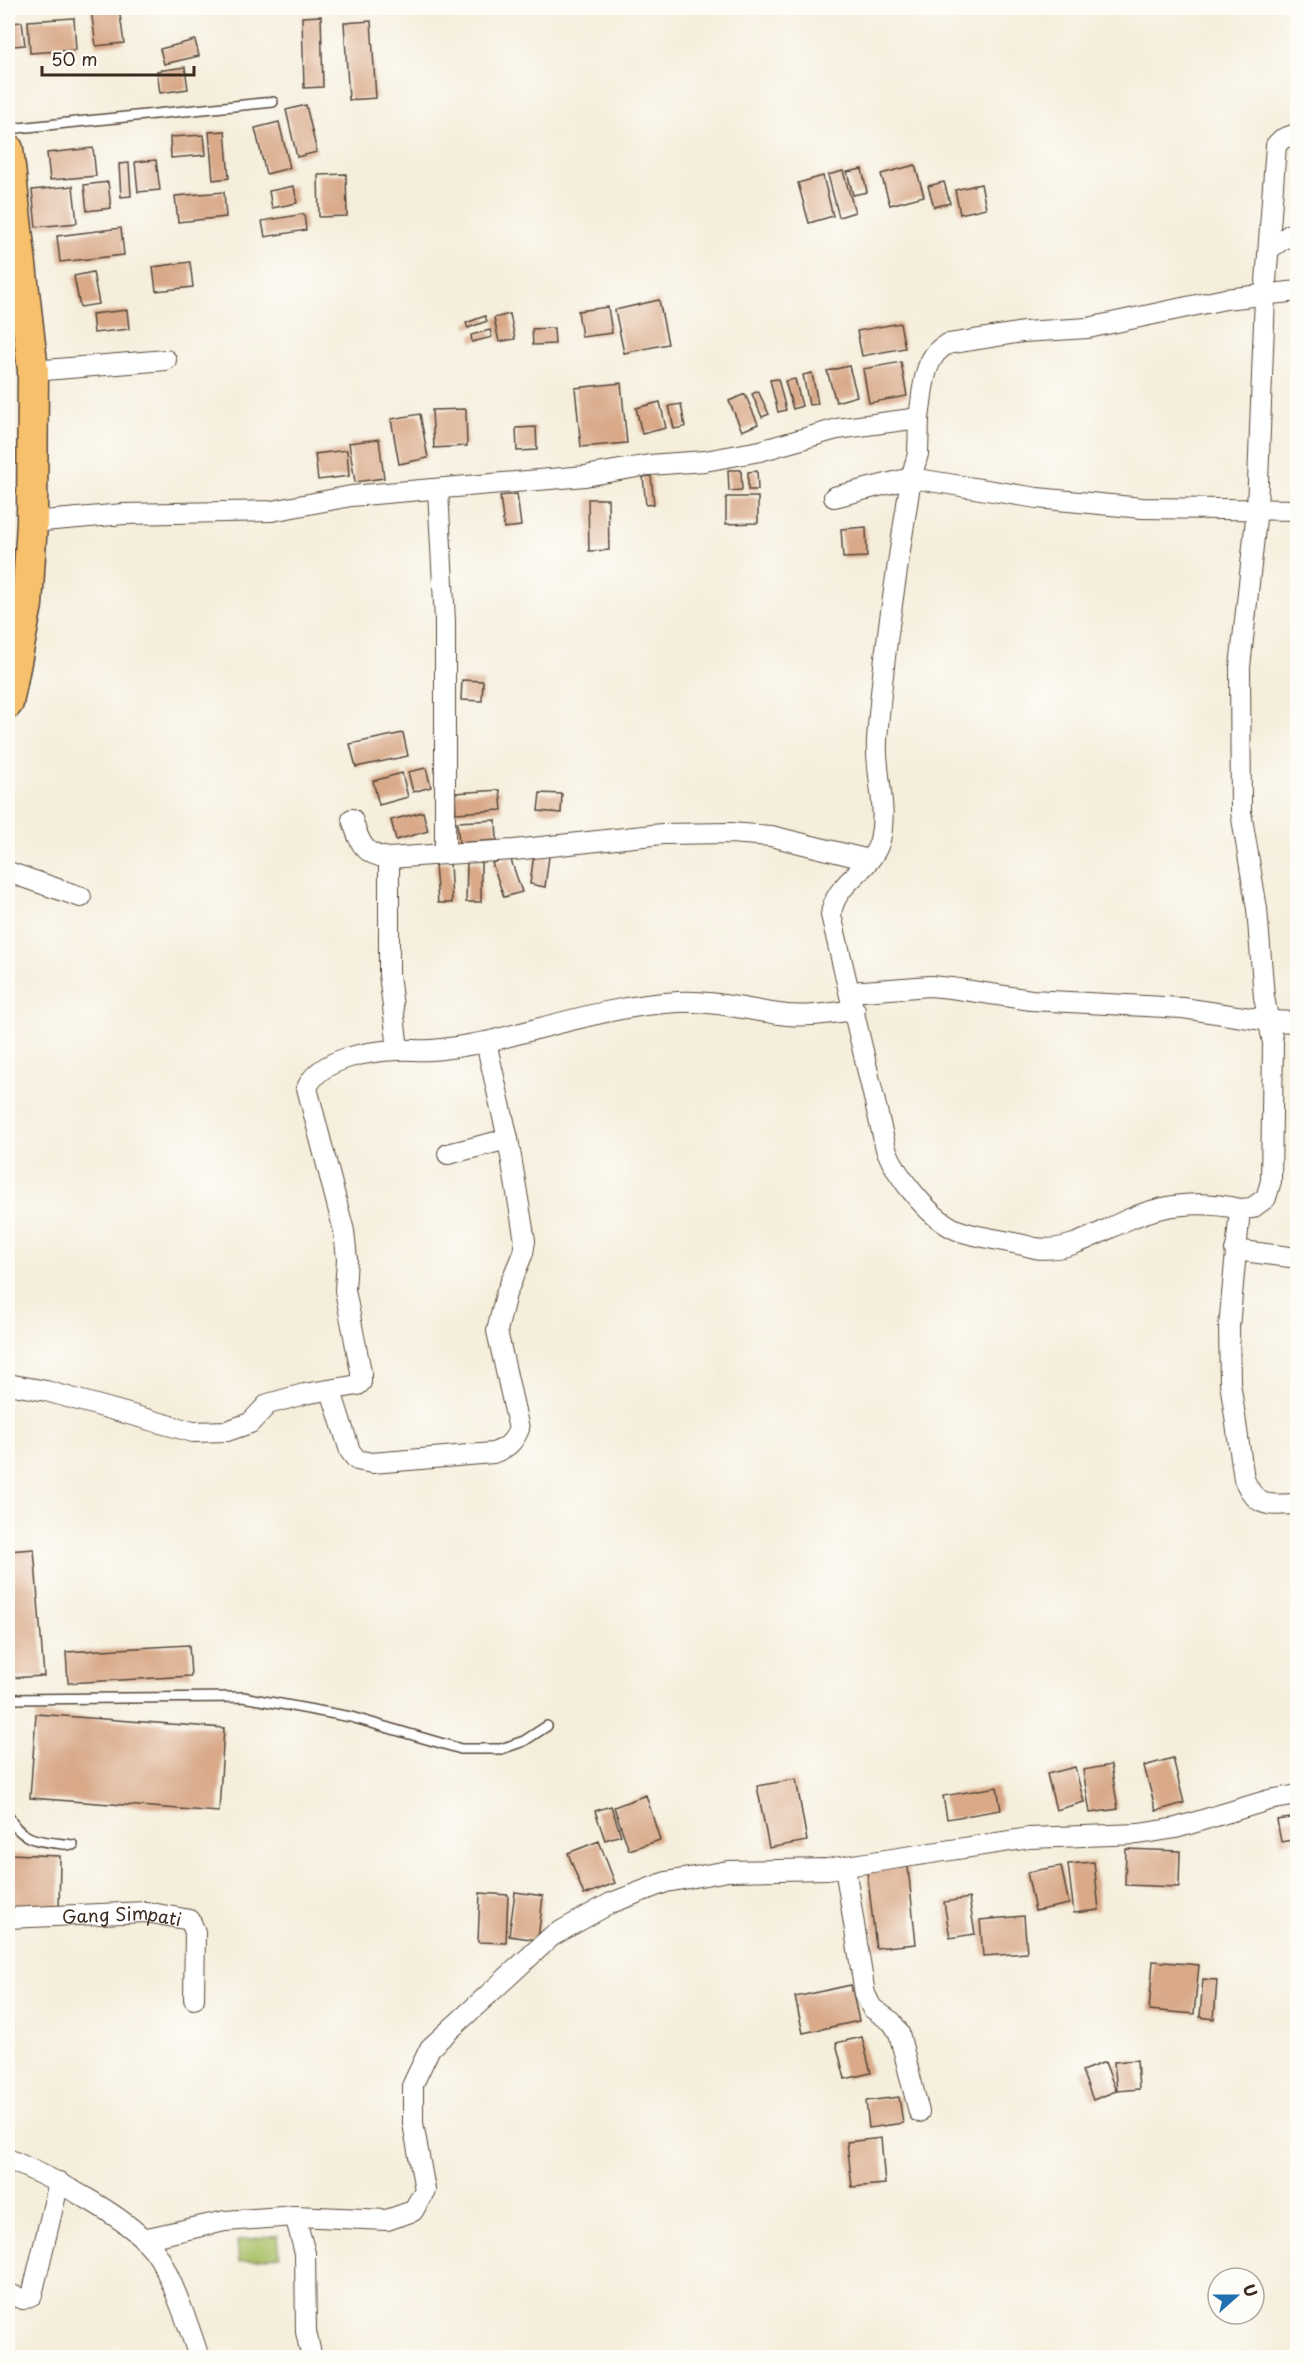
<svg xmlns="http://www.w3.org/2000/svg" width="1305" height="2365" font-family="'Playpen Sans',sans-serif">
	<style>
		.green { fill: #a8c065; stroke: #727542; stroke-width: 1.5 }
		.building { fill: #d9a988 }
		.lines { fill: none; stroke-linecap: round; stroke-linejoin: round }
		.lane-casing { stroke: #57473a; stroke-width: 12 }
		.street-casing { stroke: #57473a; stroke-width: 22 }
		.primary-casing { stroke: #57473a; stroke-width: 33 }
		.lane { stroke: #fff; stroke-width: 9 }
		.street { stroke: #fff; stroke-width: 20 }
		.primary { stroke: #f7c06c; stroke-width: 30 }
		.labels { text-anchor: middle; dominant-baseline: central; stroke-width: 4.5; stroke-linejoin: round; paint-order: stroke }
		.street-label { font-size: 18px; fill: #3b2a1e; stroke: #fdfcf7 }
	</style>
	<rect width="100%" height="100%" fill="#fdfcf7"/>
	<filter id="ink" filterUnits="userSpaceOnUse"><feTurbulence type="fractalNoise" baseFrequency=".0167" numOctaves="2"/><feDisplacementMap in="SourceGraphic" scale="12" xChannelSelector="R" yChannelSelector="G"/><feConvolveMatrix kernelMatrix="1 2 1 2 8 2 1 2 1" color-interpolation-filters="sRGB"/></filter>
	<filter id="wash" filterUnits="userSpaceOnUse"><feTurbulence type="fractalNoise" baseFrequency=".008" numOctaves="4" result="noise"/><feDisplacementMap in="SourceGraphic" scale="24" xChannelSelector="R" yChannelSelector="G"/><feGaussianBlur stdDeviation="1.35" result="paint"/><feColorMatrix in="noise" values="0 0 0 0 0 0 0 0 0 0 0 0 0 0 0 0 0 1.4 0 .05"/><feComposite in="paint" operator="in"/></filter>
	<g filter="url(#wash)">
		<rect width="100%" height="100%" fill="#f5eedb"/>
		<!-- green -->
		<path class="green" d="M278,2235L280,2256L239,2262L237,2241Z"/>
		<g id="blocks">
			<!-- building -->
			<path class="building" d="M119,8L124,43L96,46L91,10Z
				M321,16L323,87L304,88L302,17Z
				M74,18L76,50L30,53L28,21Z
				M371,21L376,98L349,100L344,23Z
				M22,22L25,45L13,46L11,23Z
				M195,40L199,56L164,64L160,49Z
				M185,67L188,89L160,93L157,71Z
				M306,105L317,152L297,157L286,110Z
				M279,122L290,168L266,174L255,128Z
				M225,131L229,178L213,180L209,132Z
				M204,135L206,155L171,158L170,137Z
				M93,148L96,176L50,180L47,153Z
				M156,160L160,190L138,192L135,162Z
				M129,163L131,196L121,197L119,164Z
				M915,165L924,196L890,205L881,174Z
				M862,169L867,192L853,195L847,172Z
				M843,171L855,212L839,217L828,175Z
				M346,174L347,216L319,217L318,175Z
				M823,176L833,216L809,223L798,183Z
				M108,182L111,208L87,211L84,185Z
				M944,182L950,203L934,207L928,186Z
				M981,184L986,208L960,214L955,190Z
				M73,186L77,223L36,227L32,190Z
				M294,186L297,203L272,208L269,191Z
				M224,192L226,217L178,222L175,196Z
				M304,214L306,230L265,237L262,221Z
				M121,228L124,255L60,262L57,236Z
				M190,262L193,287L156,291L153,267Z
				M93,272L99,304L80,307L74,276Z
				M659,300L668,344L624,353L615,310Z
				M608,307L612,333L582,337L578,311Z
				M127,310L129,329L94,333L92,314Z
				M510,314L515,339L499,342L494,318Z
				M485,316L487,321L468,328L466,323Z
				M900,323L905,348L862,356L857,331Z
				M554,328L555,344L533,345L532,329Z
				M490,330L492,337L472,342L471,335Z
				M901,362L907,396L869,403L863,369Z
				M849,366L857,396L836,402L827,371Z
				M812,373L818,404L809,405L803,375Z
				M778,379L786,410L778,412L770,380Z
				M795,379L802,406L793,409L785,381Z
				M621,383L627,443L581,447L575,388Z
				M758,391L769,414L762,417L752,394Z
				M745,394L758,424L742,431L729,401Z
				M660,402L666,428L642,434L636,408Z
				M681,404L685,427L674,429L669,406Z
				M466,409L467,446L434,448L432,410Z
				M420,414L428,458L399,464L391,419Z
				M536,427L537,450L517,451L516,428Z
				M379,439L384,478L355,482L349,443Z
				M347,450L349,476L318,480L315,454Z
				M728,470H741L742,490L729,491Z
				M757,471L758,490H748V472Z
				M651,476L654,504L646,505L643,477Z
				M517,494L521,526L504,528L500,496Z
				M726,497H758V523L726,524Z
				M588,499H608L609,550L589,551Z
				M866,527L867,557L843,558L841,529Z
				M462,680L483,681L482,701L461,700Z
				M403,733L408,756L356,767L350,744Z
				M426,768L431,787L413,792L408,772Z
				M402,773L408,797L379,805L373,781Z
				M500,790L502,810L456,813L455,793Z
				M540,793L562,794L561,813L538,811Z
				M423,812L428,831L396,840L391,820Z
				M496,820L497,840L459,843L457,822Z
				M534,854L549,856L545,887L530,884Z
				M510,857L522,892L504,897L492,863Z
				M450,862L452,903H438L435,864Z
				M467,862H481V902H466Z
				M34,1549L44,1676L8,1678V1551Z
				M189,1645L191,1676L68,1683L66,1652Z
				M36,1714L224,1728L219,1812L30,1798Z
				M1173,1758L1184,1803L1156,1811L1144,1766Z
				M1111,1765L1118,1809L1090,1813L1083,1770Z
				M1075,1767L1084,1802L1056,1810L1047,1774Z
				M796,1779L807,1841L769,1848L757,1786Z
				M997,1787L1001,1810L947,1819L943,1796Z
				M646,1795L660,1840L629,1850L614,1807Z
				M611,1806L621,1835L605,1840L595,1811Z
				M1298,1817V1839L1281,1842L1277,1820Z
				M599,1841L615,1883L584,1895L568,1853Z
				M1126,1849L1180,1851L1179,1887L1125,1885Z
				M8,1854L60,1856L59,1915L8,1914Z
				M1094,1862L1099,1910L1074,1913L1068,1864Z
				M1061,1866L1069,1904L1035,1911L1027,1872Z
				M908,1867L916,1944L876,1948L867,1871Z
				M515,1892L543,1896L538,1940L509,1936Z
				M480,1893L508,1895L506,1943L478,1942Z
				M969,1898L975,1934L950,1938L944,1902Z
				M1024,1916L1027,1953L983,1956L980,1920Z
				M1153,1961L1199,1965L1194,2014L1149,2010Z
				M1203,1979L1217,1980L1214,2019L1200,2017Z
				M851,1985L859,2021L803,2033L795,1997Z
				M862,2037L871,2073L845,2079L836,2043Z
				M1137,2060L1139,2089L1117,2091L1114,2062Z
				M1105,2062L1116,2091L1093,2100L1082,2071Z
				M899,2097L903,2123L869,2128L866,2101Z
				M881,2138L885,2184L852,2187L847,2142Z"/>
		</g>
	</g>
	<g filter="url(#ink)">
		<use href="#blocks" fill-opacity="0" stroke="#57473a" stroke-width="1.5"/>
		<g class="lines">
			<!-- lane casing -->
			<g class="lane-casing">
				<path id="lane" d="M8,129L273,102
					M8,1699L243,1697L351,1717L461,1749H501L524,1741L547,1726
					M8,1815C21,1844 45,1841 73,1845"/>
			</g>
			<!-- street casing -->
			<g class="street-casing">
				<g id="street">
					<path d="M1298,133L1282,139L1276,145L1265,296L1257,509L1240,667L1241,812L1257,909L1264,997L1273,1043L1271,1181L1266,1198L1252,1208L1240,1209L1229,1327L1230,1382L1244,1479C1257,1509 1268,1505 1298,1504"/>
					<path d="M1269,249L1298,229"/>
					<path d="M33,371L166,360"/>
					<path d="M919,418C923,394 922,355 948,344L1023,332L1088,328L1225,299L1298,291"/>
					<path d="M438,491L445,621V854L514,850L662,834L730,833L771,836L869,860"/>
					<path d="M834,497L911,478L1037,498L1142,508L1298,510"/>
					<path d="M32,522L124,514L272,511L351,496L585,476L649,465L705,461L760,451L837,429L919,418L918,454L911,478C898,565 883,652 877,740C875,774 888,806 880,840C872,871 834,882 831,915L886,1149C897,1177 933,1224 963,1232C986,1239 1011,1241 1035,1248C1069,1253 1097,1233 1127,1220C1164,1203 1200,1200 1240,1209"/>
					<path d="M352,819C360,842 362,855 389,858"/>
					<path d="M8,872L81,897"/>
					<path d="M850,992L930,986L951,988L1031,1000L1183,1008L1270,1021L1298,1022"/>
					<path d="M398,1049L389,974V858L445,854"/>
					<path d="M448,1154L508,1139"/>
					<path d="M1235,1250L1298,1258"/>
					<path d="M8,1384L46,1391L193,1432L227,1431L250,1423L268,1404L304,1394L358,1385L361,1382V1372L345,1290L347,1259L344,1231L307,1088C319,1058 370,1051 398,1050C409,1049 419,1051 430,1050C449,1049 467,1045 486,1042"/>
					<path d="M331,1391L350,1451L357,1460L372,1463L493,1453C507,1448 513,1443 519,1429L497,1331L506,1294L523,1253L525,1241L508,1139L486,1042C548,1027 614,1005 678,1002C714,1000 751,1011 787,1015C810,1017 832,1013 855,1010"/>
					<path d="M845,1867L865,1994L872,2008L892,2022L899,2033L919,2112"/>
					<path id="s1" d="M8,1918L146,1912L190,1920L195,1932L194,1999"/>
					<path d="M8,2159C49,2177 137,2219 160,2259C173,2283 191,2331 199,2358"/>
					<path d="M295,2216L305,2253L306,2332L312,2358"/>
					<path d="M143,2239L225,2221L295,2216L387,2220L413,2211L425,2190L413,2123V2084L430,2048L552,1936L611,1903L666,1882L728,1871L827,1869L1029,1838L1139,1834L1176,1828L1269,1800L1298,1795"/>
					<path d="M8,2294L23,2299L32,2295L59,2182"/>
				</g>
			</g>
			<!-- primary casing -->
			<g class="primary-casing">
				<path id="primary" d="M8,149L33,371L32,522L27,605L8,703"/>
			</g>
			<!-- lane -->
			<use href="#lane" class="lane"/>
			<!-- street -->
			<use href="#street" class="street"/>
			<!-- primary -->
			<use href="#primary" class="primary"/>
		</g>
	</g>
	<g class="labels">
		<!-- street labels -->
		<g class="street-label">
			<text stroke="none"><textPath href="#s1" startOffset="114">Gang Simpati</textPath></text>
		</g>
	</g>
	<!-- margin -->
	<rect width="1305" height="2365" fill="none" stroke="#fdfcf7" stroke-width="30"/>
	<!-- north arrow -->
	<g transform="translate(1236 2296) rotate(69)"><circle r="28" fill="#fdfcf7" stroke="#afa8a0" stroke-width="1.5"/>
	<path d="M0-4.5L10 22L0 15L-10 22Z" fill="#1f6fb2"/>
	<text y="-9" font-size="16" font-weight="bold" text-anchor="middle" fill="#3b2a1e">U</text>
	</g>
	<!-- scale -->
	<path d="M42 66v9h152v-9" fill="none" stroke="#3b2a1e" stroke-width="3"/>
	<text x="51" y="66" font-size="18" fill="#3b2a1e" stroke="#fdfcf7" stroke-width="4.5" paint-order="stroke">50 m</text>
</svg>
